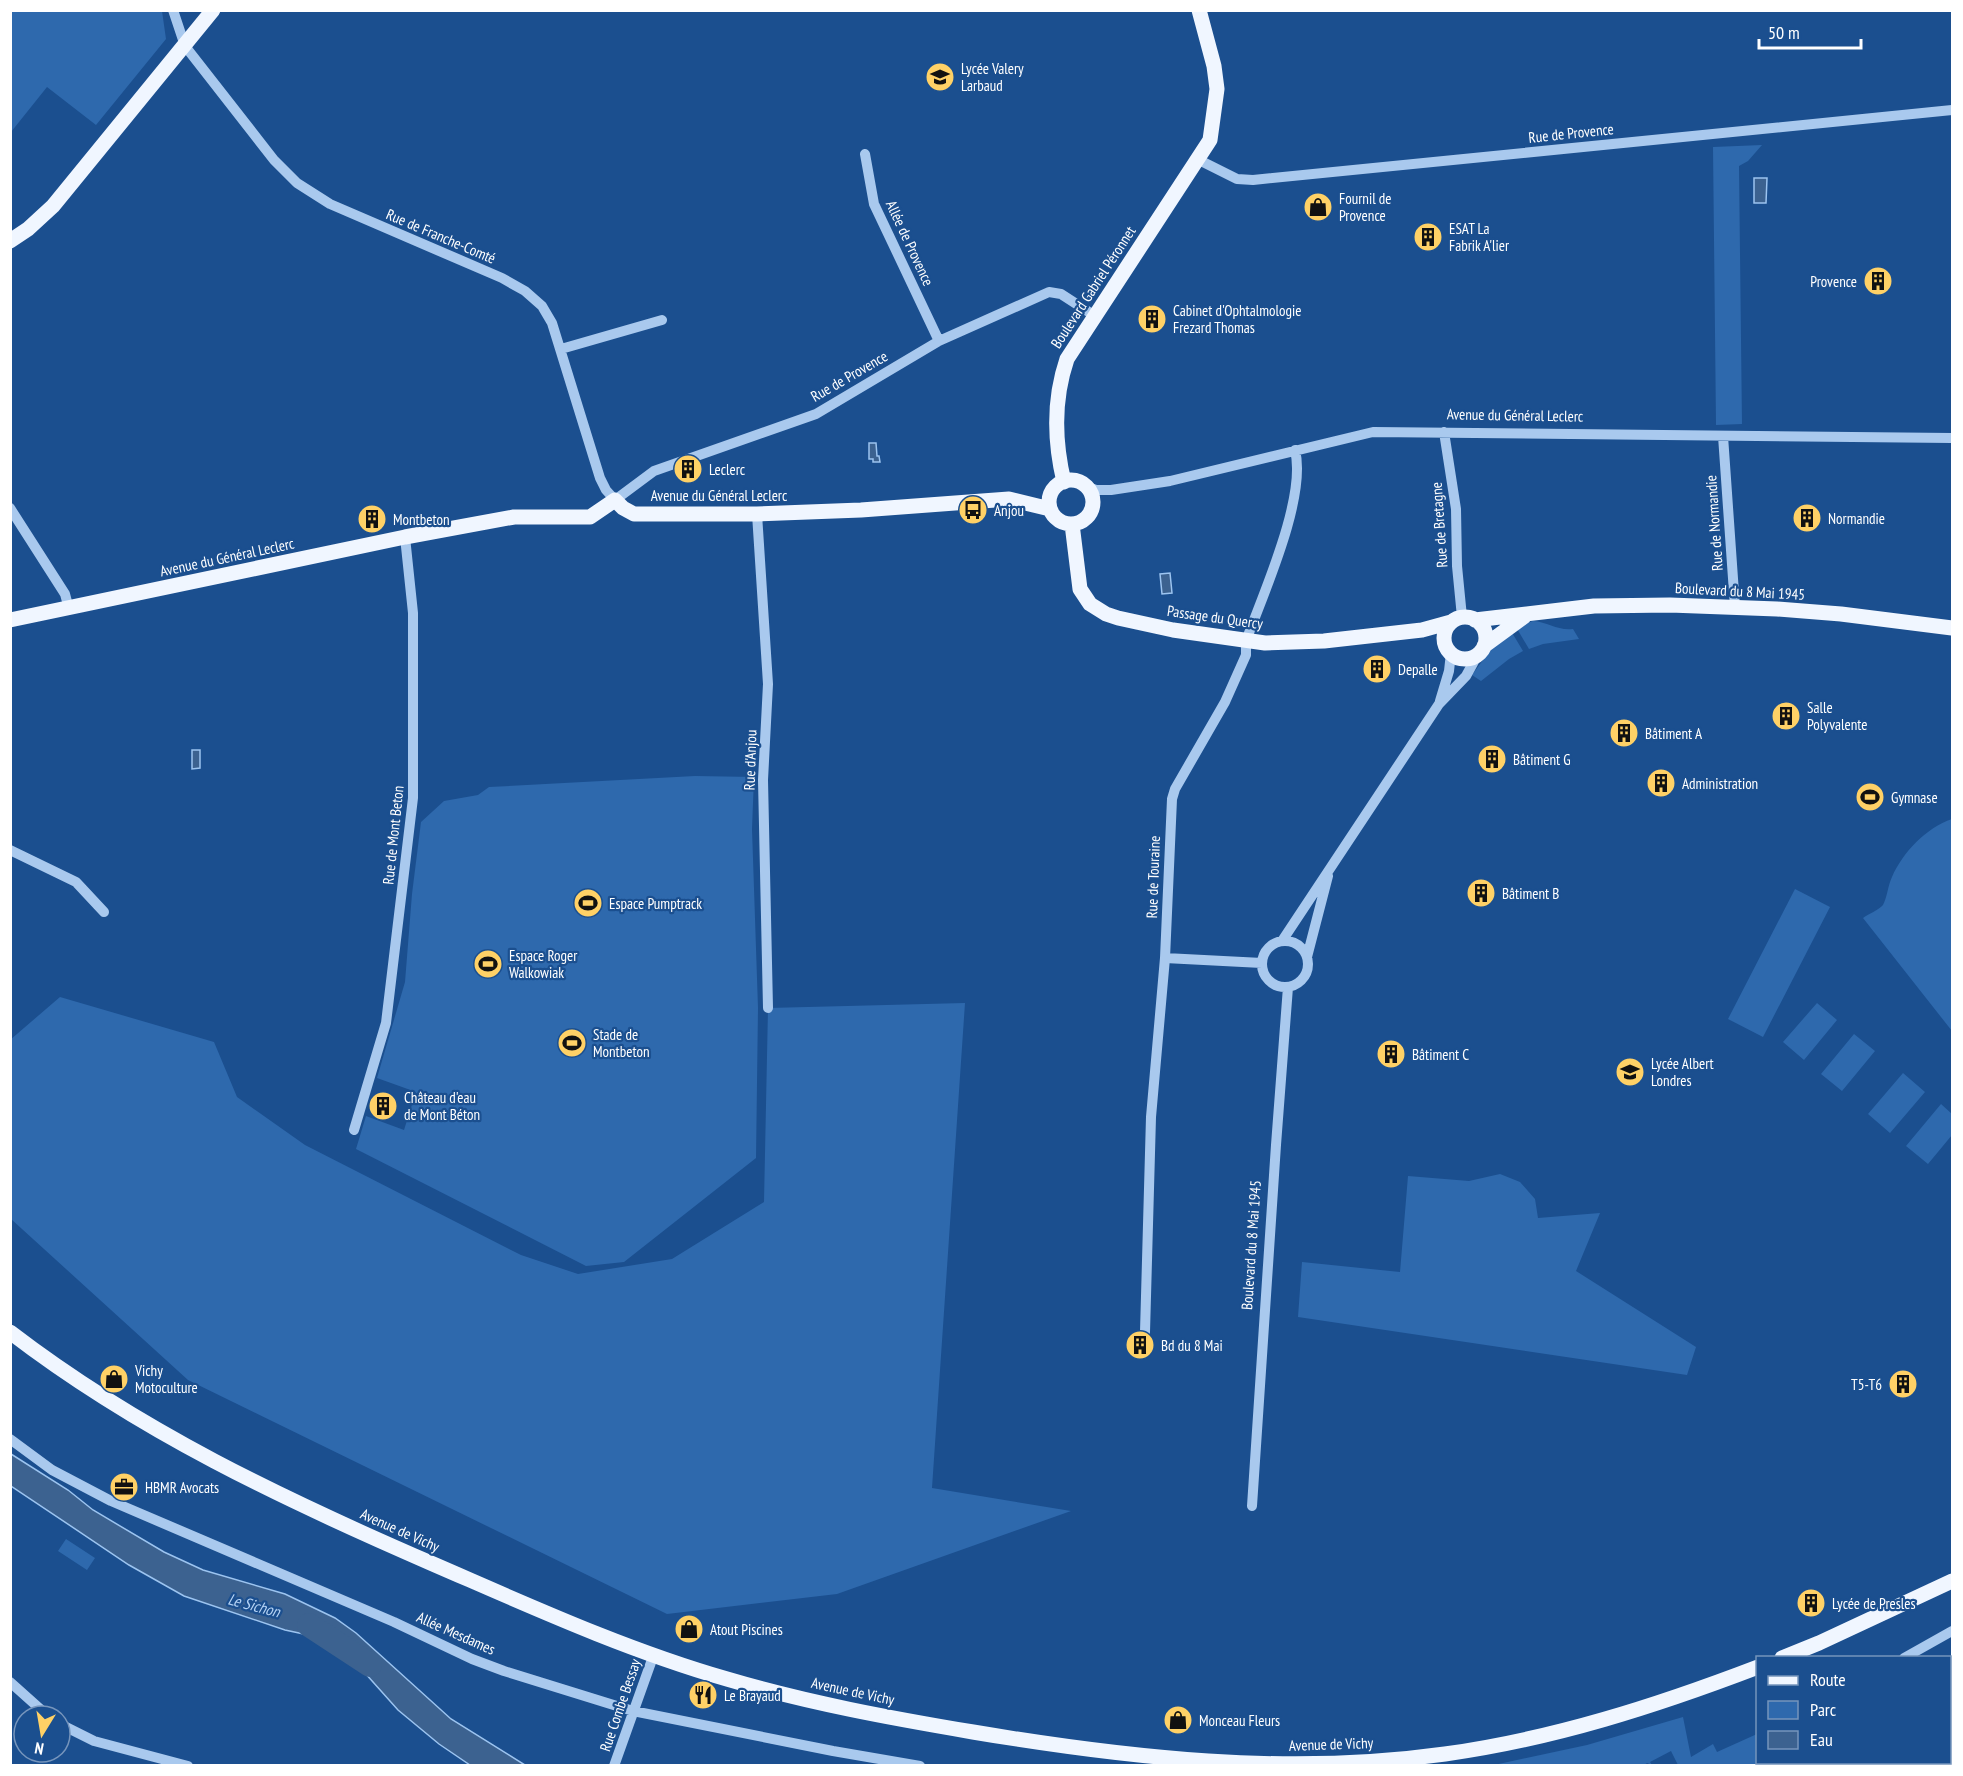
<svg xmlns="http://www.w3.org/2000/svg" width="1963" height="1776" font-family="'PT Sans Narrow',sans-serif">
	<style>
		.green { fill: #2e69ad }
		.water { fill: #3c6290; stroke: #9cc4f0; stroke-width: 1.5 }
		.lines { fill: none; stroke-linecap: round; stroke-linejoin: round }
		.river { stroke: #3c6290; stroke-width: 24 }
		.minor { stroke: #a9c9ee; stroke-width: 10 }
		.major { stroke: #f0f6ff; stroke-width: 15 }
		.labels { text-anchor: middle; dominant-baseline: central; stroke-width: 4.5; stroke-linejoin: round; paint-order: stroke }
		.poi-label { font-size: 15px; fill: #fff; stroke: #1b4f8f; text-anchor: start }
		.street-label { font-size: 15px; fill: #fff; stroke: #1b4f8f }
		.water-label { font-size: 16px; font-style: italic; fill: #b5d3f5; stroke: #1b4f8f }
	</style>
	<rect width="100%" height="100%" fill="#1b4f8f"/>
	<!-- green -->
	<path class="green" d="M11,10L162,11L166,39L96,125L47,87L11,132Z
		M1762,145L1748,161L1739,166L1742,424L1716,425L1713,147Z
		M1533,621C1548,622 1558,631 1573,629L1579,639L1543,644L1529,649L1516,627Z
		M1511,631L1523,651L1509,659L1481,681L1472,675L1491,649Z
		M695,776L754,777L752,829L758,1008L756,1158L624,1262L586,1266L356,1149L366,1116L404,1130L416,1092L377,1078L405,982L412,894L421,822L444,801L478,795L489,787Z
		M1952,819V1031L1863,918C1868,914 1879,910 1883,905C1887,898 1888,885 1892,877C1903,852 1926,828 1952,819Z
		M1795,889L1830,907L1763,1037L1728,1019Z
		M60,997L214,1042L237,1097L305,1145L521,1255L578,1274L672,1259L764,1202L768,1008L965,1003L932,1488L1071,1511L837,1594L667,1614L188,1380L11,1219L10,1040Z
		M1817,1003L1837,1020L1804,1060L1783,1042Z
		M1854,1034L1875,1051L1842,1091L1821,1074Z
		M1903,1073L1925,1092L1890,1133L1868,1114Z
		M1941,1104L1952,1114V1135L1928,1164L1906,1146Z
		M1500,1174L1520,1182L1535,1199L1538,1218L1600,1213L1576,1271L1696,1347L1687,1375L1298,1317L1302,1262L1400,1272L1408,1176L1469,1181Z
		M66,1539L95,1558L87,1570L58,1551Z
		M1683,1717L1691,1757L1713,1744L1717,1752L1757,1734L1758,1762L1762,1763L1761,1765H1678L1671,1751L1650,1762L1652,1765L1647,1763L1643,1766L1494,1765L1587,1745Z
		M1903,1763L1904,1765L1837,1766L1836,1763Z"/>
	<!-- water -->
	<path class="water" d="M1754,178H1767L1766,203H1754Z
		M869,443H876L877,456H879L880,462H873V459H869Z
		M1170,573L1172,593L1162,594L1160,574Z
		M192,750H200V768L192,769Z
		M11,1454L68,1490L93,1510L164,1552L203,1570L285,1594L335,1618L356,1633L451,1719L525,1765H470L439,1744L398,1710L339,1644L327,1639L285,1630L184,1596L129,1565L11,1486Z"/>
	<g class="lines">
		<!-- river -->
		<path class="river" d="M309,1625L370,1665"/>
		<!-- minor -->
		<path class="minor" d="M173,10L185,46L274,160L297,183L330,204L502,278L525,291L542,306L552,323L600,478L606,490L615,500L654,471L816,414L939,341L1049,292L1061,294L1095,316
			M865,154L874,204L939,341
			M1197,159L1237,179L1253,180L1952,110
			M561,349L662,320
			M1444,432L1456,509L1457,566L1462,617
			M1723,436L1735,607
			M1085,486L1096,490H1111L1170,481L1373,432L1952,438
			M10,508L65,594L69,609
			M757,514L768,684L763,780L768,1008
			M1440,701L1449,671L1451,653
			M10,850L76,882L104,912
			M1282,941L1439,704L1466,676L1478,654
			M1262 964a23 23 0 1 1 46 0a23 23 0 1 1-46 0Z
			M1307,957L1328,876
			M1165,958L1262,963
			M354,1130L386,1023L413,798V613L405,537
			M1145,1332L1151,1117L1165,958L1172,799L1175,789L1225,702L1246,655V641C1263,594 1307,498 1295,450
			M10,1439L52,1470L111,1501L394,1622L472,1659L504,1671L633,1711L833,1751L920,1766
			M1252,1506L1276,1145L1288,987
			M1904,1658L1952,1631
			M10,1682L48,1716
			M60,1724L94,1741L188,1766
			M1914,1762L1915,1766
			M614,1766L654,1654
			M1768,1766L1770,1762"/>
		<!-- major -->
		<path class="major" d="M10,241L28,229L53,206L213,10
			M1049 502a22 22 0 1 1 44 0a22 22 0 1 1-44 0Z
			M1064,482C1054,440 1053,400 1067,359L1210,140L1217,89L1214,66L1199,10
			M1072,524L1080,589L1090,604L1106,614L1118,618L1173,630L1265,643L1324,641L1422,630L1451,622
			M1444 638a21 21 0 1 1 42 0a21 21 0 1 1-42 0Z
			M10,620L405,537L514,517H590L615,500L623,508L634,514H757L861,510L1009,499L1050,509
			M1475,620L1594,606L1670,605L1777,609L1841,614L1952,628
			M1484,646L1525,616
			M10,1332C139,1431 285,1500 433,1564C530,1606 626,1650 727,1679C808,1703 890,1718 973,1732C1128,1758 1288,1776 1445,1754C1553,1739 1656,1706 1758,1667
			M1782,1658L1819,1643L1952,1581"/>
	</g>
	<!-- icons -->
	<defs>
		<g id="school-disc" transform="scale(1.5)"><circle r="9.5" fill="#ffd166" stroke="#1b4f8f"/><path d="M0-5L7-2L0 1L-7-2ZM-4 1L0 2.5L4 1V4Q0 6-4 4Z" fill="#111"/></g>
		<g id="shop-disc" transform="scale(1.5)"><circle r="9.5" fill="#ffd166" stroke="#1b4f8f"/><path d="M-5-2.5h2.3a2.7 3.5 0 0 1 5.4 0H5L5.5 6h-11ZM-1.5-2.5h3a1.5 2.3 0 0 0-3 0Z" fill="#111"/></g>
		<g id="building-disc" transform="scale(1.5)"><circle r="9.5" fill="#ffd166" stroke="#1b4f8f"/><path d="M-4-6H4V6H1V3H-1V6H-4ZM-2.5-4.3h1.7v1.8h-1.7ZM.8-4.3h1.7v1.8H.8ZM-2.5-1h1.7V.8h-1.7ZM.8-1h1.7V.8H.8Z" fill="#111"/></g>
		<g id="bus-disc" transform="scale(1.5)"><circle r="9.5" fill="#ffd166" stroke="#1b4f8f"/><path d="M-5-6H5V4H4V6H2V4H-2V6H-4V4H-5ZM-3.5-4V0h7V-4ZM-3.5 1.2v1.5H-2V1.2ZM2 1.2v1.5H3.5V1.2Z" fill="#111"/></g>
		<g id="stadium-disc" transform="scale(1.5)"><circle r="9.5" fill="#ffd166" stroke="#1b4f8f"/><path d="M0-5a6.5 5 0 1 0 0 10a6.5 5 0 1 0 0-10ZM-3.5-1.8h7v3.6h-7Z" fill="#111"/></g>
		<g id="office-disc" transform="scale(1.5)"><circle r="9.5" fill="#ffd166" stroke="#1b4f8f"/><path d="M-6-3h4V-5.5h4V-3h4V5H-6ZM-1-4.5V-3h2v-1.5ZM-6 0V1H6V0Z" fill="#111"/></g>
		<g id="restaurant-disc" transform="scale(1.5)"><circle r="9.5" fill="#ffd166" stroke="#1b4f8f"/><path d="M-5-6h1v4h1v-4h1v4h1v-4h1v5L-1.5 .5V6h-2V.5L-5-1ZM5-6V6H3V1.5H1.5Q1.5-4 5-6Z" fill="#111"/></g>
	</defs>
	<g fill-rule="evenodd">
		<use href="#school-disc" x="940" y="77"/>
		<use href="#shop-disc" x="1318" y="207"/>
		<use href="#building-disc" x="1428" y="237"/>
		<use href="#building-disc" x="1878" y="281"/>
		<use href="#building-disc" x="1152" y="319"/>
		<use href="#building-disc" x="688" y="469"/>
		<use href="#bus-disc" x="973" y="510"/>
		<use href="#building-disc" x="1807" y="518"/>
		<use href="#building-disc" x="372" y="519"/>
		<use href="#building-disc" x="1377" y="669"/>
		<use href="#building-disc" x="1786" y="716"/>
		<use href="#building-disc" x="1624" y="733"/>
		<use href="#building-disc" x="1492" y="759"/>
		<use href="#building-disc" x="1661" y="783"/>
		<use href="#stadium-disc" x="1870" y="797"/>
		<use href="#building-disc" x="1481" y="893"/>
		<use href="#stadium-disc" x="588" y="903"/>
		<use href="#stadium-disc" x="488" y="964"/>
		<use href="#stadium-disc" x="572" y="1043"/>
		<use href="#building-disc" x="1391" y="1054"/>
		<use href="#school-disc" x="1630" y="1072"/>
		<use href="#building-disc" x="383" y="1106"/>
		<use href="#building-disc" x="1140" y="1345"/>
		<use href="#shop-disc" x="114" y="1379"/>
		<use href="#building-disc" x="1903" y="1384"/>
		<use href="#office-disc" x="124" y="1487"/>
		<use href="#building-disc" x="1811" y="1603"/>
		<use href="#shop-disc" x="689" y="1629"/>
		<use href="#restaurant-disc" x="703" y="1695"/>
		<use href="#shop-disc" x="1178" y="1720"/>
	</g>
	<g class="labels">
		<!-- poi labels -->
		<g class="poi-label">
			<text x="961" y="68">Lycée Valery<tspan x="961" dy="17">Larbaud</tspan></text>
			<text x="1339" y="198">Fournil de<tspan x="1339" dy="17">Provence</tspan></text>
			<text x="1449" y="228">ESAT La<tspan x="1449" dy="17">Fabrik A'lier</tspan></text>
			<text x="1857" y="281" text-anchor="end">Provence</text>
			<text x="1173" y="310">Cabinet d'Ophtalmologie<tspan x="1173" dy="17">Frezard Thomas</tspan></text>
			<text x="709" y="469">Leclerc</text>
			<text x="994" y="510">Anjou</text>
			<text x="1828" y="518">Normandie</text>
			<text x="393" y="519">Montbeton</text>
			<text x="1398" y="669">Depalle</text>
			<text x="1807" y="707">Salle<tspan x="1807" dy="17">Polyvalente</tspan></text>
			<text x="1645" y="733">Bâtiment A</text>
			<text x="1513" y="759">Bâtiment G</text>
			<text x="1682" y="783">Administration</text>
			<text x="1891" y="797">Gymnase</text>
			<text x="1502" y="893">Bâtiment B</text>
			<text x="609" y="903">Espace Pumptrack</text>
			<text x="509" y="955">Espace Roger<tspan x="509" dy="17">Walkowiak</tspan></text>
			<text x="593" y="1034">Stade de<tspan x="593" dy="17">Montbeton</tspan></text>
			<text x="1412" y="1054">Bâtiment C</text>
			<text x="1651" y="1063">Lycée Albert<tspan x="1651" dy="17">Londres</tspan></text>
			<text x="404" y="1097">Château d'eau<tspan x="404" dy="17">de Mont Béton</tspan></text>
			<text x="1161" y="1345">Bd du 8 Mai</text>
			<text x="135" y="1370">Vichy<tspan x="135" dy="17">Motoculture</tspan></text>
			<text x="1882" y="1384" text-anchor="end">T5-T6</text>
			<text x="145" y="1487">HBMR Avocats</text>
			<text x="1832" y="1603">Lycée de Presles</text>
			<text x="710" y="1629">Atout Piscines</text>
			<text x="724" y="1695">Le Brayaud</text>
			<text x="1199" y="1720">Monceau Fleurs</text>
		</g>
		<!-- street labels -->
		<g class="street-label">
			<text transform="translate(1571 133) rotate(-6)">Rue de Provence</text>
			<text transform="translate(441 236) rotate(23)">Rue de Franche-Comté</text>
			<text transform="translate(910 243) rotate(65)">Allée de Provence</text>
			<text transform="translate(1093 287) rotate(-57)">Boulevard Gabriel Péronnet</text>
			<text transform="translate(849 376) rotate(-30)">Rue de Provence</text>
			<text transform="translate(1515 415) rotate(1)">Avenue du Général Leclerc</text>
			<text x="719" y="495">Avenue du Général Leclerc</text>
			<text transform="translate(1714 523) rotate(-94)">Rue de Normandie</text>
			<text transform="translate(1439 525) rotate(-94)">Rue de Bretagne</text>
			<text transform="translate(227 557) rotate(-12)">Avenue du Général Leclerc</text>
			<text transform="translate(1740 591) rotate(3)">Boulevard du 8 Mai 1945</text>
			<text transform="translate(1215 617) rotate(8)">Passage du Quercy</text>
			<text transform="translate(750 760) rotate(-88)">Rue d'Anjou</text>
			<text transform="translate(393 835) rotate(-84)">Rue de Mont Beton</text>
			<text transform="translate(1153 877) rotate(-88)">Rue de Touraine</text>
			<text transform="translate(1251 1245) rotate(-86)">Boulevard du 8 Mai 1945</text>
			<text transform="translate(400 1530) rotate(24)">Avenue de Vichy</text>
			<text transform="translate(456 1633) rotate(24)">Allée Mesdames</text>
			<text transform="translate(853 1691) rotate(12)">Avenue de Vichy</text>
			<text transform="translate(620 1705) rotate(-71)">Rue Combe Bessay</text>
			<text transform="translate(1331 1744) rotate(-2)">Avenue de Vichy</text>
		</g>
		<!-- water labels -->
		<g class="water-label">
			<text transform="translate(254 1605) rotate(15)">Le Sichon</text>
		</g>
	</g>
	<!-- border -->
	<rect width="1963" height="1776" fill="none" stroke="#ffffff" stroke-width="24"/>
	<!-- legend -->
	<rect x="1756" y="1656" width="195" height="108" fill="#1b4f8f" stroke="#7695bc" stroke-width="1.5"/>
	<rect x="1768" y="1676" width="30" height="9" fill="#f0f6ff" stroke="#7695bc" stroke-width="1.5"/>
	<text x="1810" y="1686" font-size="18" fill="#ffffff">Route</text>
	<rect x="1768" y="1701" width="30" height="18" fill="#2e69ad" stroke="#7695bc" stroke-width="1.5"/>
	<text x="1810" y="1716" font-size="18" fill="#ffffff">Parc</text>
	<rect x="1768" y="1731" width="30" height="18" fill="#3c6290" stroke="#7695bc" stroke-width="1.5"/>
	<text x="1810" y="1746" font-size="18" fill="#ffffff">Eau</text>
	<!-- north arrow -->
	<g transform="translate(42 1734) rotate(191)"><circle r="28" fill="#1b4f8f" stroke="#7695bc" stroke-width="1.5"/>
	<path d="M0-4.5L10 22L0 15L-10 22Z" fill="#ffd166"/>
	<text y="-9" font-size="16" font-weight="bold" text-anchor="middle" fill="#ffffff">N</text>
	</g>
	<!-- scale -->
	<path d="M1759 39v9h102v-9" fill="none" stroke="#ffffff" stroke-width="3"/>
	<text x="1768" y="39" font-size="18" fill="#ffffff" stroke="#1b4f8f" stroke-width="4.5" paint-order="stroke">50 m</text>
</svg>
